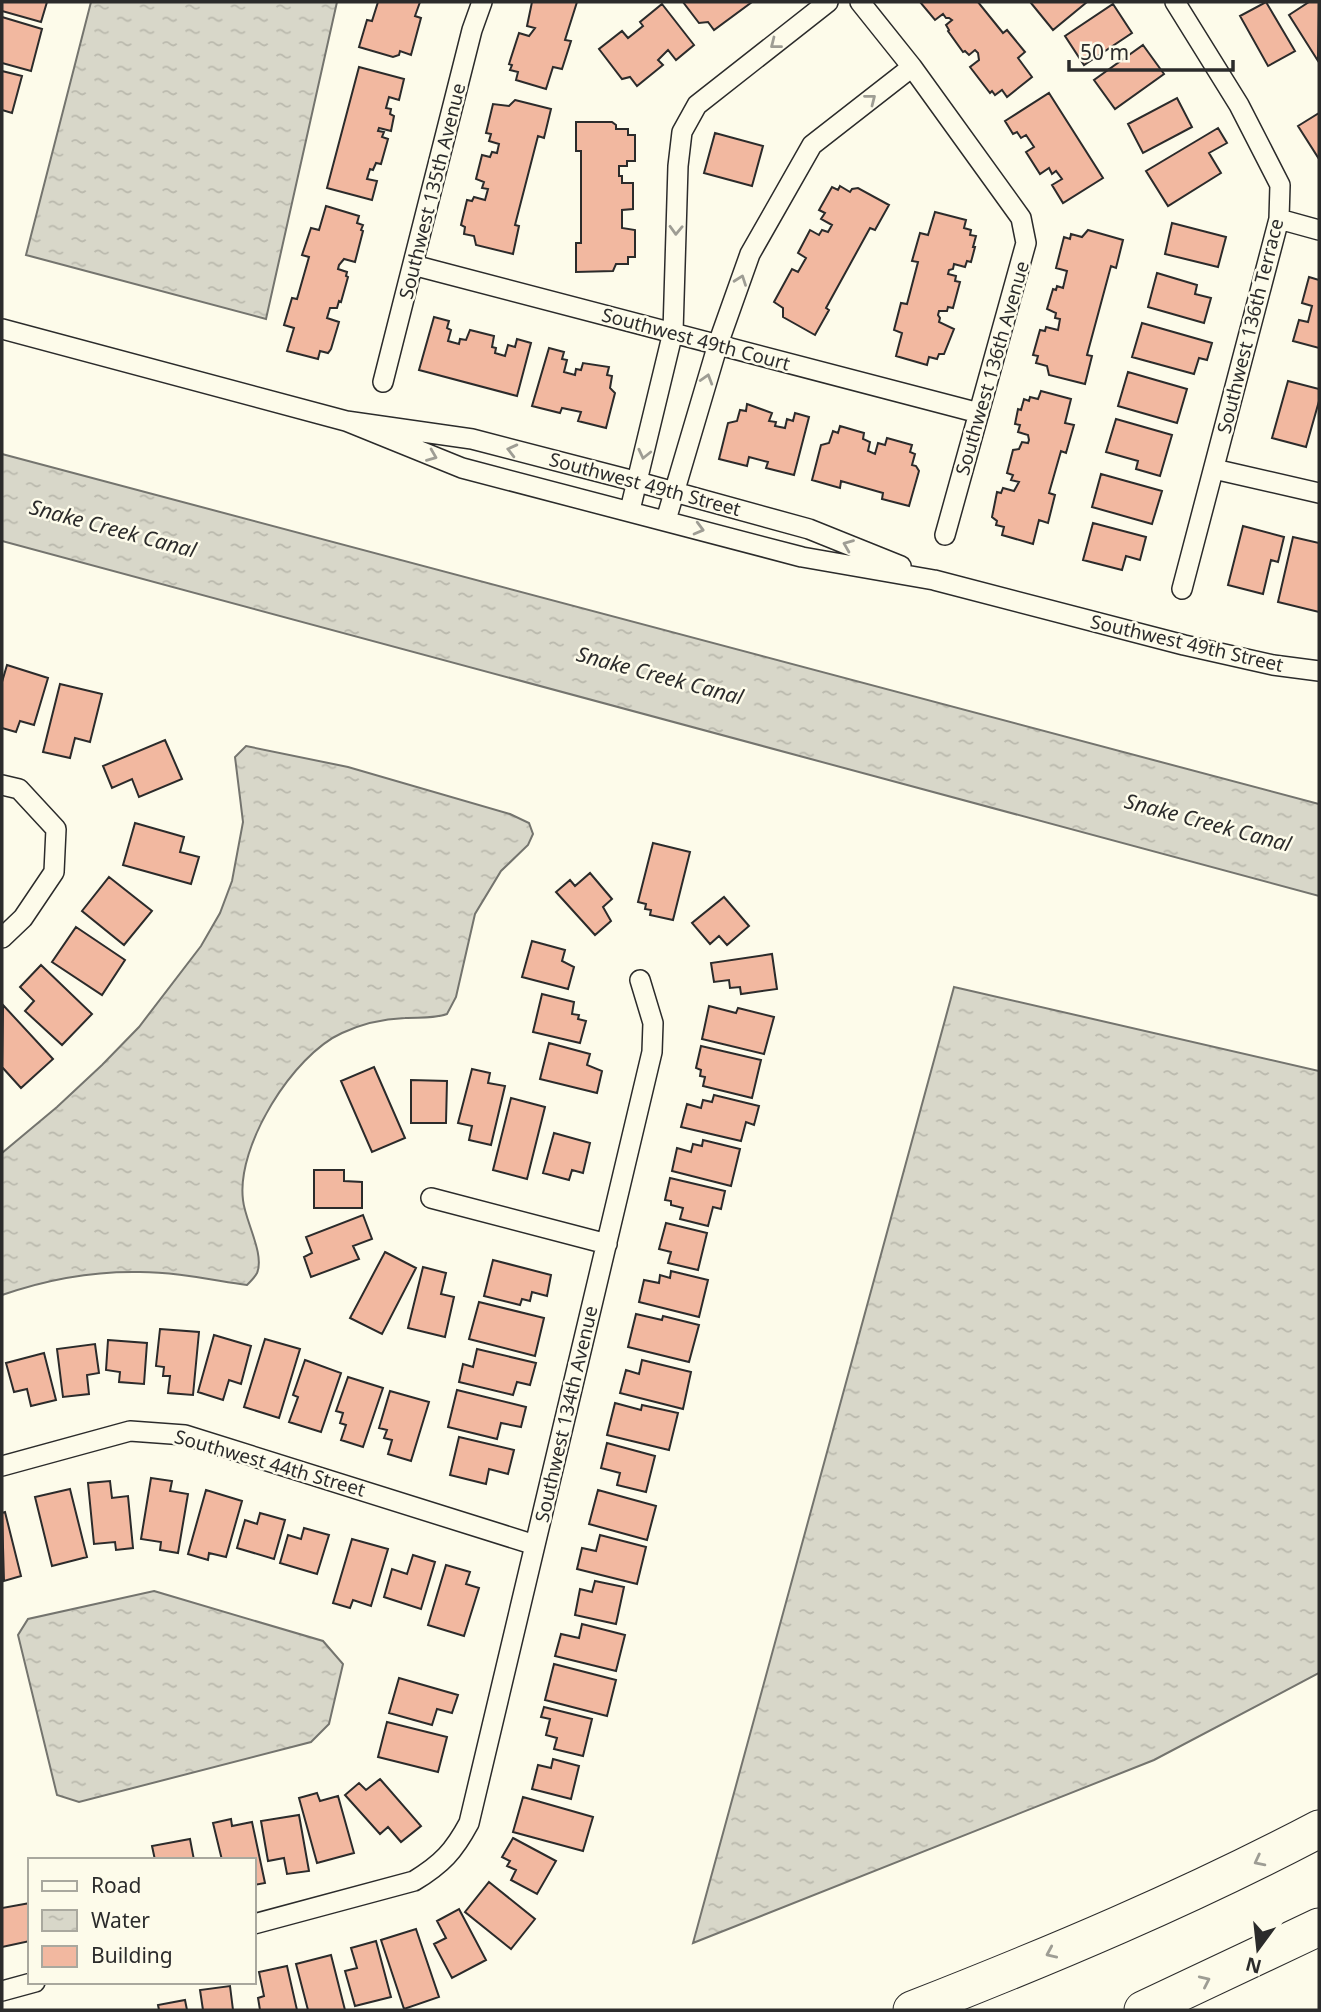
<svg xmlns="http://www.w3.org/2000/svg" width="1321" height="2012" font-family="'Noto Sans',sans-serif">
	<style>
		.water { fill: url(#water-ripples); stroke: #74746e; stroke-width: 2 }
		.building { fill: #f2b8a0; stroke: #2b2b2b; stroke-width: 2 }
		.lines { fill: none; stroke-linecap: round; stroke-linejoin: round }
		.street-casing { stroke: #2b2b2b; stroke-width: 22 }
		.highway-casing { stroke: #2b2b2b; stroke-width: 39 }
		.street { stroke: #fdfbea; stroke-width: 19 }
		.highway { stroke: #fdfbea; stroke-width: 37 }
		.oneway { stroke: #9e9d94 }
		.labels { text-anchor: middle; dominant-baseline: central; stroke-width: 5; stroke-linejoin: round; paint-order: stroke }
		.street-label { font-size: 19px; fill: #2b2b2b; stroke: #fdfbea }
		.water-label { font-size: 21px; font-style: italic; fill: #2b2b2b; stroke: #fdfbea }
	</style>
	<defs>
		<pattern id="water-ripples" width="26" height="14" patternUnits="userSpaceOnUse" patternTransform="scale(1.75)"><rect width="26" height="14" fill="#d8d7c9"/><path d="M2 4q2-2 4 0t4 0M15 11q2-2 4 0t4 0" fill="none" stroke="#bab9ad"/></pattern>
	</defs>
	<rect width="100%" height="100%" fill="#fdfbea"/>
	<!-- water -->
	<path class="water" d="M91,2H337L266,319L26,255Z
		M2,454L1319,804V896L2,541Z
		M246,746L348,767L510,814L529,823L533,834L528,845L501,871L475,914L456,997L447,1014C434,1019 419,1017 405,1018C384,1019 361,1024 342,1033C293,1055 236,1146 243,1200C245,1221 265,1254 257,1273C255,1277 250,1282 247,1285C212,1280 176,1272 140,1272C94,1271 45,1280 2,1295V1153L57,1107L102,1065L139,1027L201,946L220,913L232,881L243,822L235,757Z
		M954,987L1319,1071V1673L1154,1760L693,1943Z
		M154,1591L323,1641L343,1664L329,1724L311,1742L79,1802L57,1795L18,1635L28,1619Z"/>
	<!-- building -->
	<path class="building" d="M2,2H47L41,22L2,11Z
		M378,2H420L415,16L421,18L411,55L400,51L399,55L393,57L359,47L367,20L372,21Z
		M532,2H577L565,40L571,41L562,69L553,67L546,89L516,80L518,72L510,70L512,65L509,64L519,33L529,36L535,28L527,26Z
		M683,2H752L714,30L708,22L699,23Z
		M920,2H978L1003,33L1007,30L1025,52L1018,58L1032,77L1007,97L1002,90L995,95L992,91L990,93L970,67L979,60L978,53L975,50L969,55L965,51L963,52L948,31L949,30L946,25L952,20L949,18H946L943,14L935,20Z
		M1032,2H1087L1053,30L1031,3Z
		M1266,2L1295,51L1268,66L1240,16Z
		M1309,2H1319L1318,61L1289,15Z
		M662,4L694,45L676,60L668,50L658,60L663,65L637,86L630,77L622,79L599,49L622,31L628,38L643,26L640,22Z
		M1113,4L1132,33L1084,65L1065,36Z
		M2,17L42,29L31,71L2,63Z
		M1143,45L1164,74L1115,109L1094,80Z
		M359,67L404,79L399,100L389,97L386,108L391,109L390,114L394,116L391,131L379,128L378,131L384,132L382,137L388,139L381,164L376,163L373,170L370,169L367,179L377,181L372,200L327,188Z
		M2,71L22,76L12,113L2,110Z
		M1049,93L1103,178L1063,203L1052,185L1062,179L1056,171L1052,174L1049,168L1040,174L1026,152L1034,147L1026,135L1021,138L1017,132L1013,134L1005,121Z
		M1177,98L1192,127L1143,153L1128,124Z
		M515,100L551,109L544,138L538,136L515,225L519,226L513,254L476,245L474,236L464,234L465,227L461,225L467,200L472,201L474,197L485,200L488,189L482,188L484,182L476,179L482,155L490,157L492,152L497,153L499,144L489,141L491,134L486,133L493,104L509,106Z
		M1319,113V159L1298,126Z
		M576,122H612L616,125V129H628V135H635V161H627V166H619V176H622V183H633V209L622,210V228L635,230V257H628V264H616L613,271L576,272V243H581V151H576Z
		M1218,128L1227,143L1209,153L1221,173L1168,206L1146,171Z
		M715,133L763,146L752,186L704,173Z
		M840,186L850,192L852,189L858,188L889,205L875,230L870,228L826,308L829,310L815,335L783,317V308L774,302L792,269L798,272L806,258L798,253L810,230L819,235L822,230L828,232L832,225L821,219L825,213L819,210L832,187L838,190Z
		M326,206L359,216L357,223L363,225L361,230L363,231L355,262L344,259L339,265L338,269L347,272L346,276L348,277L341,302L339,301L337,308H330L327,318L339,322L331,349L328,353L320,351L318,359L287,351L294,328L284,325L292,298L297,299L309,257L302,255L311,228L319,230Z
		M935,212L966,220L964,228L971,230L970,235L976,236L973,247H975L971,262L967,261L965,267L954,264L953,269L949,270L948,274L956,276L955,281L960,282L953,308L948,307L947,311H939L938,315L940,318L939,322L954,329L944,354H939L937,359L929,357L927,365L896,356L902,333L894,330L901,303L907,304L918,262L912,261L920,233L928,235Z
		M1172,223L1226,237L1218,267L1165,254Z
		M1088,230L1123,240L1116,268L1111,266L1087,355L1092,356L1085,384L1049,375L1047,366L1036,363L1038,356L1033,355L1040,330L1045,331L1046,327L1058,330L1060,319L1055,318L1056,313L1047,309L1053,289L1056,290L1057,286L1063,288L1067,271L1056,268L1064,237L1070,239L1071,234L1082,237Z
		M1157,273L1197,285L1195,294L1211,298L1204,323L1148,307Z
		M1309,277L1319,280V348L1293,341L1299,320L1308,322L1312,306L1302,303Z
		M434,317L449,321L447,328L451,330L448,341L459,344L460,339L466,340L470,330L494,336L492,347L496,348L495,353L505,356L508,345L515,347L517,339L531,343L517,396L419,370Z
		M1142,323L1212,343L1207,360L1199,358L1194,374L1132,357Z
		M549,348L564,352L562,359L567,360L564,372L575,375L576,369L581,370L583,363L609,367L607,375L612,376L610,388L615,393L606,428L578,421L581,412L562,408L560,413L532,406Z
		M1128,372L1187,389L1177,423L1118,406Z
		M1288,381L1319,389V401L1306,447L1272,438Z
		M1041,391L1071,399L1065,423L1074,425L1066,453L1061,451L1049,493L1055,495L1048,523L1039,520L1033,544L1002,535L1004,527L996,525L997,521L992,517L997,492L1001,493L1003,488L1014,491L1019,482L1011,480L1013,475L1007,473L1013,450L1019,449L1022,442L1028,443L1029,440L1028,435L1018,432L1020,425L1015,424L1018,409L1021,410L1024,399L1029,401L1030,397L1038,399Z
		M747,404L772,413L769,421L776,422L775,426L785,428L787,419L793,421L795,413L809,417L794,475L766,468L768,462L749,457L747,466L719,459L728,423L737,421L740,410L746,411Z
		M1116,419L1172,435L1160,476L1136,469L1138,461L1106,452Z
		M840,426L864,433L863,439L870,442L868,451L875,454L878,443L885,445L887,438L912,445L910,452L915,454L912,465L916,466L919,471L909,506L882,499L883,493L841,481L840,488L812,480L821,445L829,443L833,431L838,433Z
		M1101,474L1162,491L1152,524L1092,507Z
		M1093,523L1146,537L1140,560L1126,556L1122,570L1083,560Z
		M1243,526L1284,537L1278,562L1271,560L1263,594L1228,585Z
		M1293,537L1319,543V612L1278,602Z
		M7,665L48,678L34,725L20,721L16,732L2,728V682Z
		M60,684L102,694L90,742L75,738L70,758L43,752Z
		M165,740L182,779L139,797L132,779L112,788L103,766Z
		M135,823L184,837L180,852L199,857L191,884L123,865Z
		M653,843L690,852L673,920L650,915L651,910L645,909L646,904L638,902Z
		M590,873L612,899L603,907L611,921L595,935L556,892L570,880L575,886Z
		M109,877L152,911L124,945L82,911Z
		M724,897L749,926L727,945L719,936L710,944L692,923Z
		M76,927L125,960L102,995L52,962Z
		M532,941L565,950L562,961L574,967L568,989L522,977Z
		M772,954L777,989L741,994L740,987L730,988L729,980L714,982L711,963Z
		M41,965L92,1014L62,1045L25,1011L34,1001L20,987Z
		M542,994L574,1002L572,1014L579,1015L578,1019L586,1021L580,1043L533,1032Z
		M3,1005L53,1059L21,1088L2,1067Z
		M709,1006L736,1013L738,1008L774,1017L764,1054L702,1039Z
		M549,1043L590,1054L587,1065L602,1071L597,1093L540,1079Z
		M701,1046L761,1060L752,1098L703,1086L705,1077L700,1076L701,1070L696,1068Z
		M374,1067L405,1138L372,1152L341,1081Z
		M472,1069L490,1073L488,1083L505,1086L491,1145L469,1140L472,1126L458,1123Z
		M411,1080L447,1081L446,1123H411Z
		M714,1095L759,1106L754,1125L746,1122L741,1141L681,1127L687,1104L701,1108L703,1100L712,1102Z
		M511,1098L545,1107L527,1179L493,1170Z
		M554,1133L590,1143L583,1173L572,1170L569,1180L543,1173Z
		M703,1140L740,1149L731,1186L672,1171L677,1148L691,1152L693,1144L702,1146Z
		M314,1170H344V1181L362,1182V1208H314Z
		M670,1178L725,1191L721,1209L713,1207L708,1226L680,1219L683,1208L671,1205V1201L665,1200Z
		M363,1215L372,1239L353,1246L359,1259L311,1277L304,1257L312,1253L306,1237Z
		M666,1223L707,1233L698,1270L668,1263L671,1252L659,1249Z
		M385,1252L416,1268L382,1334L350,1318Z
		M493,1260L551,1275L547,1296L532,1292L530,1301L522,1299L520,1305L484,1296Z
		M423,1267L446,1273L441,1294L454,1297L445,1337L408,1328Z
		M671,1271L708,1280L699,1317L639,1302L644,1280L659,1283L660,1275L670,1278Z
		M479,1302L544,1318L535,1356L469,1339Z
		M636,1314L662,1320L663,1316L699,1325L689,1362L628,1347Z
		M160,1329L199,1332L193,1395L168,1393L170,1376H163L164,1367L156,1366Z
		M214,1335L251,1346L241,1384L229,1380L223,1400L198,1392Z
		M265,1339L300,1349L279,1418L244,1407Z
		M108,1340L147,1343L144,1384L119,1382L120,1372L106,1370Z
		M95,1344L99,1373L87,1375L89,1394L63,1397L57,1349Z
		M477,1349L536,1363L530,1385L517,1382L513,1395L459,1382L463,1364L473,1367Z
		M44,1353L56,1400L31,1406L27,1389L14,1392L6,1363Z
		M305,1360L341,1373L321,1432L289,1422L298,1397L293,1395Z
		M642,1360L691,1372L683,1409L620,1393L626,1370L639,1374Z
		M348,1377L383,1388L363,1447L341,1440L346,1425L340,1423L343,1413L336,1411Z
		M457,1390L526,1407L521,1427L501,1423L497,1439L448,1427Z
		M390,1391L429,1402L411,1461L388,1454L392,1440L384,1438L387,1430L379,1428Z
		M615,1403L641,1410L642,1405L678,1413L669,1450L607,1435Z
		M459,1437L514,1450L508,1474L489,1469L486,1484L450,1475Z
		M607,1443L655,1456L646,1492L617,1485L620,1473L601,1468Z
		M151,1478L172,1481L170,1491L188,1494L178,1553L160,1550L161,1542L141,1539Z
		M110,1481L112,1498L128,1496L133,1548L116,1550L115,1542L94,1544L88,1483Z
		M70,1489L87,1557L52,1566L35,1497Z
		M206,1490L242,1501L226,1557L209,1553L208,1560L188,1554Z
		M598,1490L656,1506L647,1540L589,1524Z
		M5,1512L21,1576L4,1581L2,1513Z
		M260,1513L285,1520L274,1559L237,1548L245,1520L257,1524Z
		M304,1528L329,1535L317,1574L280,1563L288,1535L301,1539Z
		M600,1535L646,1547L637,1584L577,1569L582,1548L596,1551Z
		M352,1539L388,1549L371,1606L353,1600L350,1608L333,1603Z
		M413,1555L435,1562L421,1609L384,1597L392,1569L407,1574Z
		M446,1565L470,1572L466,1584L479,1588L464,1636L428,1625Z
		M595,1581L624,1587L616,1624L575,1615L580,1589L592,1592Z
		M582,1624L625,1635L616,1671L555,1656L561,1634L579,1638Z
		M554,1664L616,1680L607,1716L545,1700Z
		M399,1678L458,1695L452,1713L437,1709L432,1725L389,1713Z
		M544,1707L592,1719L583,1756L554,1749L557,1738L546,1735L550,1719L541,1717Z
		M387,1722L447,1737L438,1772L378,1757Z
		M553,1759L579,1766L571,1799L532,1789L538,1765L551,1768Z
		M380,1779L421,1826L401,1842L388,1827L380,1834L345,1795L359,1783L366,1790Z
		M317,1793L320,1801L338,1796L354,1853L317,1863L299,1798Z
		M523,1797L593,1817L583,1851L513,1832Z
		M299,1815L309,1871L287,1874L284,1858L268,1861L261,1821Z
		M231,1819L232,1826L252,1822L265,1883L254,1885V1860H222L213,1823Z
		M513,1838L556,1861L537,1894L511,1880L516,1870L507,1866L510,1861L502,1857Z
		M190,1839L194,1860H155L152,1846Z
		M489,1882L535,1919L511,1949L465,1912Z
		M30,1903V1941L2,1947V1908Z
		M459,1909L486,1960L452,1978L434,1944L446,1938L437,1921Z
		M416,1929L439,1997L404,2009L381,1940Z
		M376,1941L391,1997L355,2006L345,1971L357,1968L351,1948Z
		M331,1955L345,2010H308L296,1964Z
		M287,1966L297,2010H260L258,1998L264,1996L259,1972Z
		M230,1986L233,2010H199H203L200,1990Z
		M185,2000L187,2010H159L158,2005Z"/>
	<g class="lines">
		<!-- street casing -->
		<g class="street-casing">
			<path id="street" d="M860,2L912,67L1021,218L1026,243L945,535
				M1175,2L1239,105L1280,185L1279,219L1182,589
				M1279,219L1319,230
				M413,265L979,413
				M2,329L346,421L472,439L638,482L809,529L901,566
				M383,382L472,30L482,2
				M346,421L462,468L802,557L934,580L1184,645L1273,665L1319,671
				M1214,469L1319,493
				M630,510L673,332L678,166L682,132L697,105L828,2
				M666,520L718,344L750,254L812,145L912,67
				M2,785L19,789L56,829L54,872L23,918L2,938
				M431,1198L607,1244
				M2,1466L130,1431L185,1435L535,1545
				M254,1924L414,1881C442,1864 454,1851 469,1823L652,1052L653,1023L640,980
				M2,1991L35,1982"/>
		</g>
		<!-- highway casing -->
		<g class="highway-casing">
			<path id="highway" d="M912,2010C1050,1956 1188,1898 1319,1829
				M1143,2010L1319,1927"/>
		</g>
		<!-- street -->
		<use href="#street" class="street"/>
		<!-- highway -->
		<use href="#highway" class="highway"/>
	</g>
	<!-- one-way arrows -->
	<defs><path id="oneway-chevron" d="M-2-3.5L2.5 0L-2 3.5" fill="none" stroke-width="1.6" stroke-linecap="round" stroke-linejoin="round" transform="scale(1.75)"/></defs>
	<g class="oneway">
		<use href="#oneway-chevron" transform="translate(775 44) rotate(142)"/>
		<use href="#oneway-chevron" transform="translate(871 99) rotate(-38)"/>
		<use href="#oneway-chevron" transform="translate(676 230) rotate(92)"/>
		<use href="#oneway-chevron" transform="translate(741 280) rotate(-70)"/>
		<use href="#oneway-chevron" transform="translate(707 379) rotate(-73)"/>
		<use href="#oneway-chevron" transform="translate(512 450) rotate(-166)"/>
		<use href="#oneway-chevron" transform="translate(644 454) rotate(103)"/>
		<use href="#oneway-chevron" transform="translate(432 456) rotate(22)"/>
		<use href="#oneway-chevron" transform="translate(699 529) rotate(15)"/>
		<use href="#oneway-chevron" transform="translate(848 545) rotate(-158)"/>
		<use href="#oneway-chevron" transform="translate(1259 1861) rotate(153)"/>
		<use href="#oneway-chevron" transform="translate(1051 1953) rotate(156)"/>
		<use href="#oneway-chevron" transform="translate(1205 1981) rotate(-25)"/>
	</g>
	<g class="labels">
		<!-- street labels -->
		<g class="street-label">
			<text transform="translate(432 191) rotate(-76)">Southwest 135th Avenue</text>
			<text transform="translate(1250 326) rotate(-76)">Southwest 136th Terrace</text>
			<text transform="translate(696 339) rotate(15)">Southwest 49th Court</text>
			<text transform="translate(992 368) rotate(-74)">Southwest 136th Avenue</text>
			<text transform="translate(645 484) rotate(15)">Southwest 49th Street</text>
			<text transform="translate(1187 643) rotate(13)">Southwest 49th Street</text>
			<text transform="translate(566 1414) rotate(-77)">Southwest 134th Avenue</text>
			<text transform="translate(270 1463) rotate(16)">Southwest 44th Street</text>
		</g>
		<!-- water labels -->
		<g class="water-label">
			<text transform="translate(113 528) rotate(15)">Snake Creek Canal</text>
			<text transform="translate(660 675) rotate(15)">Snake Creek Canal</text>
			<text transform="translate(1208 822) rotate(15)">Snake Creek Canal</text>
		</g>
	</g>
	<!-- border -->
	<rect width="1321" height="2012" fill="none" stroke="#2b2b2b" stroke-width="7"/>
	<!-- legend -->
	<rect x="28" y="1858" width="228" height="126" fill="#fdfbea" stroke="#a9a89e" stroke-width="2"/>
	<rect x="42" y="1881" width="35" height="10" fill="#fdfbea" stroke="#a9a89e" stroke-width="2"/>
	<text x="91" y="1893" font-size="21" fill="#2b2b2b">Road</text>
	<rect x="42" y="1910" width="35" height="21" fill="url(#water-ripples)" stroke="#a9a89e" stroke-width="2"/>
	<text x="91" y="1928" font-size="21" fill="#2b2b2b">Water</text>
	<rect x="42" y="1946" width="35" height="21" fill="#f2b8a0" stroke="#a9a89e" stroke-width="2"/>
	<text x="91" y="1963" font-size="21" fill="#2b2b2b">Building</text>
	<!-- north arrow -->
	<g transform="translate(1258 1949) rotate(195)" stroke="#fdfbea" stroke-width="5" paint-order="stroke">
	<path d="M0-5L12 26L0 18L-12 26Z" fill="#2b2b2b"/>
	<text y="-10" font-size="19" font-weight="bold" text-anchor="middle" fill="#2b2b2b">N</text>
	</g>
	<!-- scale -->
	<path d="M1069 60v10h164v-10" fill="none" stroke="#2b2b2b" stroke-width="3.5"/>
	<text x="1080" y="60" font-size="21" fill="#2b2b2b" stroke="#fdfbea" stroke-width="5" paint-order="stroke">50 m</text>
</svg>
